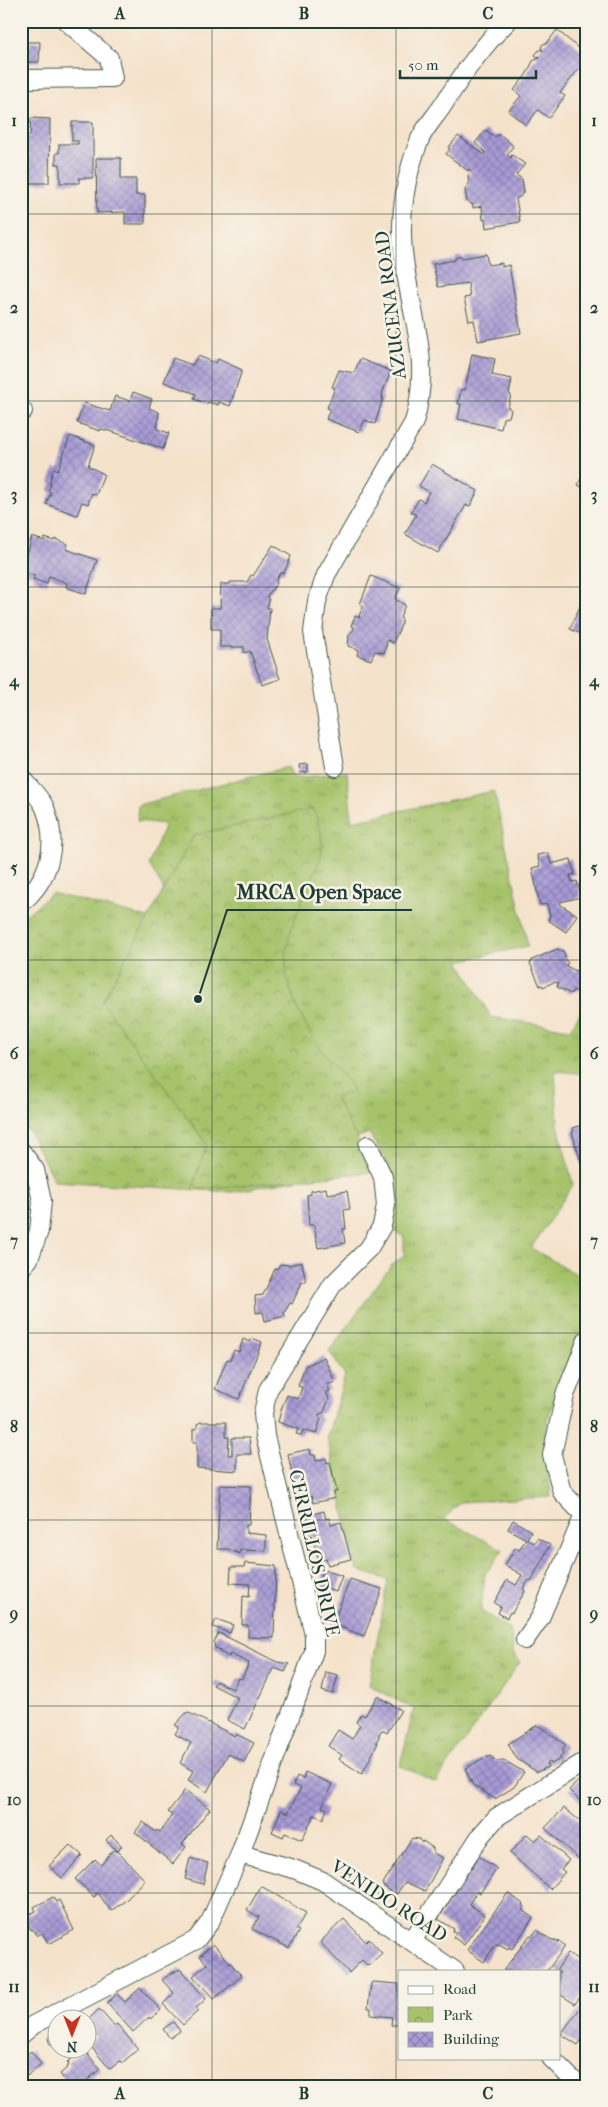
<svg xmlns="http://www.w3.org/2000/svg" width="608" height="2107" font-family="'IM FELL French Canon',serif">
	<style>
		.grass { fill: url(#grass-tufts); stroke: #62804f }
		.park { fill: url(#park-crowns); stroke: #62804f }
		.building { fill: url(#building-cross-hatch) }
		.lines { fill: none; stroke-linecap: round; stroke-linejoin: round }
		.street-casing { stroke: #3f564b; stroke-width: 20 }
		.street { stroke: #fff; stroke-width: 18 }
		.grid { fill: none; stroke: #1f3d34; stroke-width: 1; stroke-opacity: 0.55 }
		.labels { text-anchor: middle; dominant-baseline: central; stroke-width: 5; stroke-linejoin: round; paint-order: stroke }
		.street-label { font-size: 19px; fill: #1f3d34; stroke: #f7f3e8 }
		.leader { fill: none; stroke: #1f3d34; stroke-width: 2 }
		.callout-dot { fill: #1f3d34; stroke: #f7f3e8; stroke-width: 2 }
		.callout-label { font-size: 20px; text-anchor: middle; font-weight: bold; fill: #1f3d34; stroke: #f7f3e8; stroke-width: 5; stroke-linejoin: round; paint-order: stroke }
		.neatline { fill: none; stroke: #1f3d34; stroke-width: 2 }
		.grid-label { font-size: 16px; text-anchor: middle; font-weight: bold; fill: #1f3d34 }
	</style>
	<defs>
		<pattern id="grass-tufts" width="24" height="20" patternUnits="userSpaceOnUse" patternTransform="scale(1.25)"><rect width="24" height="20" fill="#a6c36a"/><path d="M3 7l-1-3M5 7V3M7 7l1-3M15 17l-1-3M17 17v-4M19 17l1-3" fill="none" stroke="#87a058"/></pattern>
		<pattern id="park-crowns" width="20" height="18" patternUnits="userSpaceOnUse" patternTransform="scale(1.25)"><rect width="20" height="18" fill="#a6c36a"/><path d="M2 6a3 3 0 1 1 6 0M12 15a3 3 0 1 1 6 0" fill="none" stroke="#87a058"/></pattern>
		<pattern id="building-cross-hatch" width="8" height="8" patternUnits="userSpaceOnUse" patternTransform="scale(1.25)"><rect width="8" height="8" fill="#a89ad6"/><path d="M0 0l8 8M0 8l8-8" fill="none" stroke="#887fae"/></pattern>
	</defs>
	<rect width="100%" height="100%" fill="#f7f3e8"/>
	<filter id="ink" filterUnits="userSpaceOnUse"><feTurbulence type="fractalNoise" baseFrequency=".02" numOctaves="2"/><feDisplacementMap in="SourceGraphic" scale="10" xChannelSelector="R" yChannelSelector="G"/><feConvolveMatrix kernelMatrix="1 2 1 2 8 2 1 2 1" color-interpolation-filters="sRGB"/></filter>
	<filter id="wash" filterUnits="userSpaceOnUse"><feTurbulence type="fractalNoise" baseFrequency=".0096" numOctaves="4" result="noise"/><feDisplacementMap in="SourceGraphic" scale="20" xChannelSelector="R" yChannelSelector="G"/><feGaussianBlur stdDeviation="1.12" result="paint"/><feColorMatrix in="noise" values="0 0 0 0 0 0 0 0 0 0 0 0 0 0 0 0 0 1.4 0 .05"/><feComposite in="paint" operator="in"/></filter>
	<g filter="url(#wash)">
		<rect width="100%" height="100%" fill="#f5e2cb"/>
		<!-- grass -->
		<path class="grass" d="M288,767L294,778L347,772L352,821L494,791L528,946L459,961L491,1017L570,1029L587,1002V1074L555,1071L558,1125L573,1185L531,1248L578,1275L587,1305V1318L547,1420L546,1455L551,1497L461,1502L444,1519L503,1550L485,1574L481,1611L510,1629L513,1652L520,1662L436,1782L400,1766L414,1709L369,1685L388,1580L357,1570L327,1437L345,1376L329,1351L391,1266L404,1256V1237L389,1228L395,1179L369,1133L356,1138L351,1169L232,1192L54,1181L29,1131L21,1126V919L52,893L152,919L165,892L149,864L165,824L137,821L138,805Z"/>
		<!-- park -->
		<path class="park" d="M313,809C320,827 325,840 320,860C285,940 266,965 318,1045C329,1060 344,1074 353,1090L335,1098L368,1159L373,1172L192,1190L207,1144L102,1002L194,835Z"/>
		<g id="blocks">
			<!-- building -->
			<path class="building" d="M21,21H25V42H40L39,62H21Z
				M557,30L587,55V58L560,93L565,96L549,118L538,110L526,125L508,111L521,96L514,90L526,75L533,61L539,58L535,55L540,49L543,51L541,47L543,44L547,43Z
				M31,118L50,119L49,183H26V165H21V139H24V136H30Z
				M72,122H93V178H79V183H60V164H56V153H59V144H78V141H72Z
				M486,130L495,137L497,135H500L506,139L513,146L507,155L511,158L512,155L525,164L516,175L522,179L524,191L520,197L516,198L520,222L486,228L485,219L483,220L482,206L473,208V205L467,201L465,190L469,184L468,176L471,171L469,169L468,171L446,154L450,149L448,148L458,136L485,155L486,153L475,143Z
				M96,158H121V179H136V195H145V224H125V212L97,213Z
				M486,254L488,265L502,263V267L509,265L521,333L478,341L474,320L469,321L464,298L470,297L468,283L438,287L433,264L455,260V258L461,256L462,258Z
				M472,354L495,359L492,375L512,379L509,394L511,395L508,407L511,410L509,417L503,418L501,429L458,419L461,404H458L461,389L465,390Z
				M198,356L216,363L218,359L242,370L230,406L219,402L218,405L208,402L207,404L194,399L196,394L164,382L173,358L192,365Z
				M360,359L391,371L383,391L382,398H383L375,424L365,420L359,432L326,419L330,409L327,408L335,388L332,387L339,370L354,373Z
				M133,392L152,399L149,408L159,412L157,429L169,433L163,449L113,432L101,429L100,431L77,423L84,403L110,411L115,396L130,401Z
				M70,436L95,445L88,466L104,474L96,495L92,493L88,504L82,502L77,515L46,504L51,492L48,491L51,484L49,483L54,468L58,470Z
				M432,464L478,491L470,506L466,505L438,553L405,534L416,515L411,512L419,499L424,502L429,492L419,486Z
				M587,466V490L578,485Z
				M32,537L44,541L45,538L54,541L55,539L68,544L66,549L97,560L86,594L66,587L67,583L49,576L47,584L33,579L35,576L22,572Z
				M273,545L291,556L284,573H280L276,580L277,583L267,596L269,600L267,608H270L267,639L280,679L262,685L250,651L244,653V647H220V629H211V608H220L221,584H230V582H247L251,575L253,576Z
				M371,576L400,588L395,599L405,605L400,618L402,619V623L393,643L387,640L386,643H387L384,653L375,651L371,660L357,655L359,650L348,646L349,635L355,628L351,626L355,616L360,618L359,615L364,606L360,604Z
				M587,590V636L570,629Z
				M308,764V772L300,773L299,765Z
				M548,853L551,864L571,859L575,875H570L572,882L577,881L581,897L560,902L561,905L577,915L566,932L548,920L550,916L547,904L540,905L532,868L540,866L537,855Z
				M557,949L563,951L566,957L564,958L568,963L566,966L576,971L580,969L584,970L586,976L578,992L573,990L571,994L557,987L558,983L554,982L543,987L542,985L540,986L530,963L532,962V960Z
				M584,1124L587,1127L586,1179L572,1132L574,1131L573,1128Z
				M326,1188L327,1194L347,1191L350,1209L344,1210L346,1229H343L345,1243L318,1248L314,1225H309L307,1195L311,1194V1191Z
				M302,1262L306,1282H302L292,1304L290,1303L284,1313L285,1316L265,1321L263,1312L256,1313L255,1296L263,1295L275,1269H277L280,1264L289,1265Z
				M252,1338L262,1342L261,1345L239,1399L215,1389L227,1359L230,1360L234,1350L239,1352L243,1339L250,1342Z
				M324,1357L335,1382L327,1385L330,1391L326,1392L329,1399L324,1412L318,1415L321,1419L316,1434L303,1430L301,1435L296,1434L298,1429L278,1422L282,1407L287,1395L298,1399L302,1387L298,1386L305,1366Z
				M201,1422H226V1437H229L228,1455H232V1438H249L251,1454H237V1471L197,1468V1442H193V1429H197V1424Z
				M310,1449L311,1455H315L316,1461L326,1458L327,1463L330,1462L337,1492H334L335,1498L313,1503L311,1496L304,1498L301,1482L294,1484L288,1454Z
				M220,1485L251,1486L249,1525H246V1533L266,1535V1551L240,1550V1554L228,1549H217Z
				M324,1511L326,1519L329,1518L331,1525L341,1522L351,1559L328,1565L326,1559L319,1561L312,1535L308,1536L303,1517Z
				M513,1520L531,1531L527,1539L534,1543L537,1538L550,1545L531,1581L529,1580L523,1589L525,1591L512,1613L510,1612L507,1618L498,1613L501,1607L494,1603L507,1580L516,1585L522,1575L505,1565L515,1548L519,1550L526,1539L508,1529Z
				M245,1563L276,1566L274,1638L248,1637V1625H242L243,1596L249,1597L250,1584L230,1583L231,1567H244Z
				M322,1569L342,1576L336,1592L322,1587Z
				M350,1579L382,1589L364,1636L333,1624Z
				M216,1619L233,1625L230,1633L213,1627Z
				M219,1633L277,1662L289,1664L285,1672L274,1668L245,1729L227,1720L238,1698L213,1685L216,1681L233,1689L238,1678L242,1679L249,1663L230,1654L229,1657L220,1652L221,1650L215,1648L214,1642Z
				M326,1672L338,1675L333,1694L322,1691Z
				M377,1696L401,1710L387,1733L382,1730L379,1734V1737L376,1742L378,1743L362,1774L339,1759L342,1755L328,1746L338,1730L352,1739L360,1725L356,1722L361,1714L365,1716Z
				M187,1712L235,1736L236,1734L254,1743L244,1762L228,1754L207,1792L188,1780L193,1771L180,1763L191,1743L175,1734L179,1727L175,1725Z
				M537,1725L566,1745L562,1752L563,1754L560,1756L561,1759L551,1764L550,1762L547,1764L548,1767L537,1772L517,1759L508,1744Z
				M487,1756L488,1758L490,1756L496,1761H505L524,1772L514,1787L495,1799L473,1785L465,1769Z
				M305,1772L332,1784L322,1807L327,1809L323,1819L314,1815L302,1840L285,1833L283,1837L272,1832L281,1810L288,1813L301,1788L293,1785L297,1776L303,1779Z
				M585,1775L587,1777V1808L569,1790Z
				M185,1790L210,1809L182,1844L186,1847L173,1864L135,1832L143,1822L156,1832L157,1830L160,1832L172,1815L168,1812Z
				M564,1808L581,1822L586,1817L587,1818V1859L583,1863L545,1828Z
				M527,1834L535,1841L541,1835L569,1860L561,1869L565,1872L550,1889L510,1853Z
				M111,1835L122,1846L117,1851L106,1840Z
				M412,1838L419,1839L422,1843L423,1841L433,1848V1853L443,1858L425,1891L405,1882L396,1895L382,1885Z
				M70,1845L82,1855L62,1878L49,1866Z
				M113,1850L118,1852L145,1880L126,1900L111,1911L98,1893L94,1897L75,1879L95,1859L101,1865Z
				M479,1856L497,1869L480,1893L477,1891L469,1904L485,1915L464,1945L453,1937L456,1933L453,1931L454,1929L438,1919Z
				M190,1858L208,1863L203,1884L185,1879Z
				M261,1886L306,1913L296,1929L299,1931L289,1948L252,1929L259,1917L247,1910Z
				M508,1893L523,1904L522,1905L524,1907L522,1910L533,1918L512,1949L509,1947L508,1949L499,1944L495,1945L484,1962L467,1950Z
				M53,1897L56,1902L59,1900L74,1930L49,1944L42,1933L37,1936L32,1929L31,1930L25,1916L36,1911L34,1907Z
				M344,1919L366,1942L369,1939L382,1953L368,1966L362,1960L349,1973L320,1942Z
				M537,1930L550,1939L558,1942L559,1941L564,1945V1948L547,1971H503L530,1935L532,1936Z
				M213,1944L242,1976L214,1999L193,1976L207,1964L200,1956Z
				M568,1953L587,1966V1987L575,2004L561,1995L559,1998V1971H556Z
				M180,1969L206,1999L196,2008L198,2011L183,2025L163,2004L174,1993L162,1980L170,1974Z
				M373,1982L399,1984V2025H391L392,2017L371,2015V2008H368L371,1983Z
				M140,1988L161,2010L150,2019L149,2017L133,2032L107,2003L117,1994L125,2002Z
				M587,1999V2032L578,2045L561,2034Z
				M99,2009L114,2026L117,2024L138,2049L122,2063L120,2061L110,2069L88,2043L96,2036L88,2027V2020Z
				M173,2022L180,2031L170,2038L163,2029Z
				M58,2031V2050H67L59,2055L49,2042L48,2037Z
				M84,2050L100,2069L81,2086H70L60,2074L67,2068L69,2064L67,2062Z
				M31,2051L41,2064L27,2076L21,2069V2059Z"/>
		</g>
	</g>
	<g filter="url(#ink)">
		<use href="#blocks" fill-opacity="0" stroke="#3f564b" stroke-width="1"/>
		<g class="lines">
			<!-- street casing -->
			<g class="street-casing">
				<path id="street" d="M21,79L113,78L109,58L66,21
					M21,411H23
					M335,767L313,632L317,601L326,575L414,422C433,357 409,314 403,251C399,214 406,173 420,139C425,128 434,118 441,108C461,77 481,47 508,21
					M21,778C29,787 41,798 45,808C59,844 50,879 21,903
					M21,1151L35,1170L42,1201L39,1231L29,1259L21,1268
					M584,1515L562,1492L552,1455L565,1395L587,1340
					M525,1640L540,1618L584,1515L587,1512
					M240,1854L294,1869L323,1881L455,1971
					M412,1941L481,1835L497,1817L587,1760
					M21,2035L33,2025L196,1940L210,1922L240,1854L314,1651V1634L265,1436L263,1413L268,1390L333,1284L369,1248L382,1226L386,1205L383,1177L368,1145
					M551,2058L579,2086"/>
			</g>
			<!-- street -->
			<use href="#street" class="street"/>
		</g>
	</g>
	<!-- grid -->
	<path class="grid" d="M212,21V2086M396,21V2086M21,214H587M21,401H587M21,587H587M21,774H587M21,960H587M21,1147H587M21,1333H587M21,1520H587M21,1706H587M21,1893H587"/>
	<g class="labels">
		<!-- street labels -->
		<g class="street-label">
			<text transform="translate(391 305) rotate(-97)">AZUCENA ROAD</text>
			<text transform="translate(314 1553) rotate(77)">CERRILLOS DRIVE</text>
			<text transform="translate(389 1901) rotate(33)">VENIDO ROAD</text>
		</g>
	</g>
	<!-- callouts -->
	<path class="leader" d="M198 999L227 910H412"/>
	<circle class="callout-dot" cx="198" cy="999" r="5"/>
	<g class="callout-label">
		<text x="319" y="899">MRCA Open Space</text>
	</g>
	<!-- margin -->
	<rect width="608" height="2107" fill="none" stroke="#f7f3e8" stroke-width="55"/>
	<!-- legend -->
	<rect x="398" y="1970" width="162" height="90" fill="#f7f3e8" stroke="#a1aaa0"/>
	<rect x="408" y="1986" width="25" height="8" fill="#ffffff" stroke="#a1aaa0"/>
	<text x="443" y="1994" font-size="15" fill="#1f3d34">Road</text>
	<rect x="408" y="2007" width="25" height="15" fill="url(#park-crowns)" stroke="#a1aaa0"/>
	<text x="443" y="2020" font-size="15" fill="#1f3d34">Park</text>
	<rect x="408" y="2032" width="25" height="15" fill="url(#building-cross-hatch)" stroke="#a1aaa0"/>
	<text x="443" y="2044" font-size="15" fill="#1f3d34">Building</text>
	<!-- north arrow -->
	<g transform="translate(72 2034) rotate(180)"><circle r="24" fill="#f7f3e8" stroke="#a1aaa0"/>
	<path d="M0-4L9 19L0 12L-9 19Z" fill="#c8321e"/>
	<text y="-8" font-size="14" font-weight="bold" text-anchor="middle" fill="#1f3d34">N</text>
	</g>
	<!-- scale -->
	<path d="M400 70v8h136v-8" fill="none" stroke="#1f3d34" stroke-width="2.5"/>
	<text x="408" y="70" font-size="15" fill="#1f3d34" stroke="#f7f3e8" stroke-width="4" paint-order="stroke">50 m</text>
	<rect x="28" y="28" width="552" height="2052" class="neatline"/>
	<g class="grid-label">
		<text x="120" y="19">A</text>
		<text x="304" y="19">B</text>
		<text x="488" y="19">C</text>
		<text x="14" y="126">1</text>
		<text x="594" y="126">1</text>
		<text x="14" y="313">2</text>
		<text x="594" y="313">2</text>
		<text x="14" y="500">3</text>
		<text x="594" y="500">3</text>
		<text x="14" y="686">4</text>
		<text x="594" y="686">4</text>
		<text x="14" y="873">5</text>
		<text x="594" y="873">5</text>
		<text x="14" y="1059">6</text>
		<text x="594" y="1059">6</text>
		<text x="14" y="1246">7</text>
		<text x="594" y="1246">7</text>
		<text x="14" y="1432">8</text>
		<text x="594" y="1432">8</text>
		<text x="14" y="1619">9</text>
		<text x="594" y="1619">9</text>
		<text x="14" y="1805">10</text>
		<text x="594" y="1805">10</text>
		<text x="14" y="1992">11</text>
		<text x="594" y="1992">11</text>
		<text x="120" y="2099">A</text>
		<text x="304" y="2099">B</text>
		<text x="488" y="2099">C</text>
	</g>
</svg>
